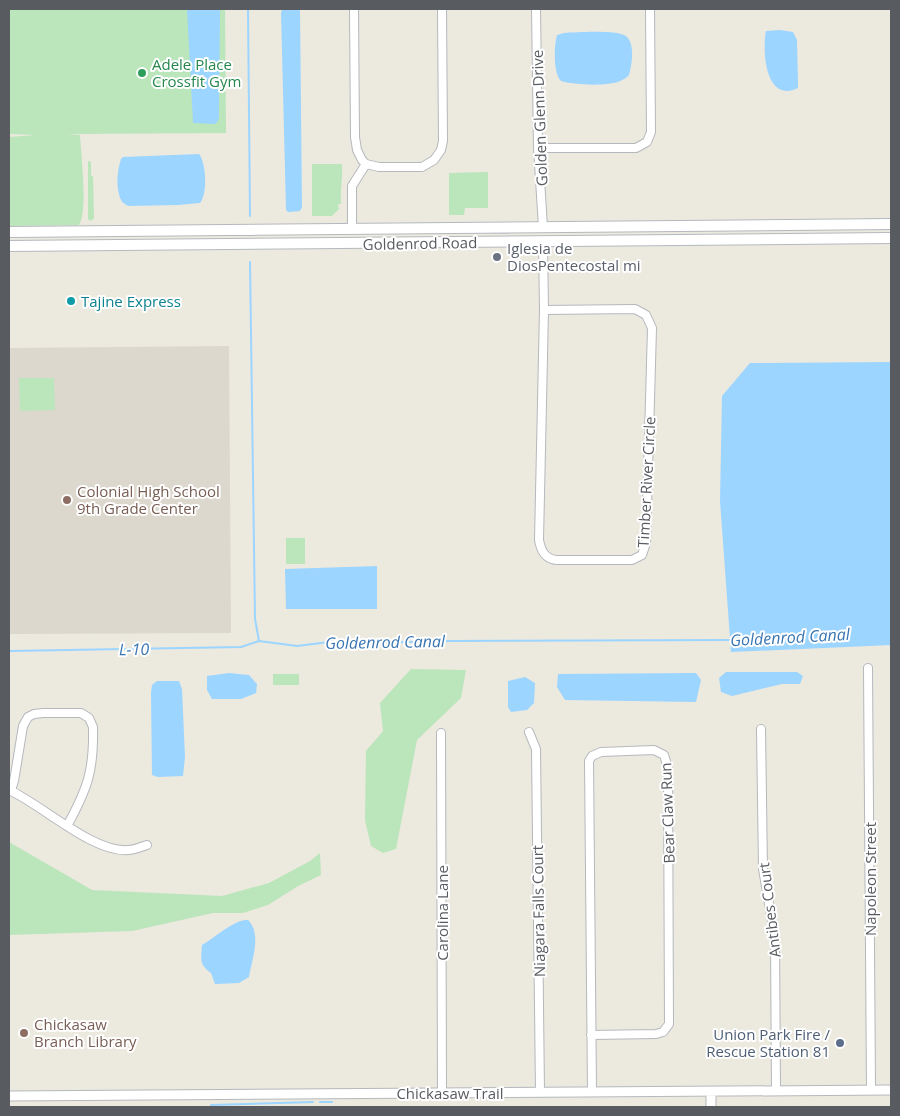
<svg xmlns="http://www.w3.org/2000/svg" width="900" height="1116" font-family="'Open Sans',sans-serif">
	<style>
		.education { fill: #dcd8ce }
		.green { fill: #bbe5ba }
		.water { fill: #9cd5ff }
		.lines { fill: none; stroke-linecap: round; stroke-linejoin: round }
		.stream { stroke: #9cd5ff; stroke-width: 2 }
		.minor-casing { stroke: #b5b8bd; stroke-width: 10 }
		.tertiary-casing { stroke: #b5b8bd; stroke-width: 11 }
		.secondary-casing { stroke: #b5b9bf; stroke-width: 12 }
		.minor { stroke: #fff; stroke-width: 8 }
		.tertiary { stroke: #fff; stroke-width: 9 }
		.secondary { stroke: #fff; stroke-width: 10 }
		.leisure-dot { fill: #2e9e5b; stroke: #fff; stroke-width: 2 }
		.worship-dot { fill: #6b7280; stroke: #fff; stroke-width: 2 }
		.culture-dot { fill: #0f9aa8; stroke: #fff; stroke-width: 2 }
		.education-dot { fill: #8d6e63; stroke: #fff; stroke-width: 2 }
		.service-dot { fill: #5c6f8a; stroke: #fff; stroke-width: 2 }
		.labels { text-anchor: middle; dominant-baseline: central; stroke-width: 4; stroke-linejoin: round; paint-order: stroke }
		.leisure-label { font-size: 15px; fill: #27864d; stroke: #fff; text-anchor: start }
		.street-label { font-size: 15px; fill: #585c61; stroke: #fff }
		.worship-label { font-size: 15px; fill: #5b616d; stroke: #fff; text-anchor: start }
		.culture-label { font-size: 15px; fill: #0d838f; stroke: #fff; text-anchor: start }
		.education-label { font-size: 15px; fill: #785e54; stroke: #fff; text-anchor: start }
		.service-label { font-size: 15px; fill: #4e5e75; stroke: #fff; text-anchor: end }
		.water-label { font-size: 16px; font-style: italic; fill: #3975b2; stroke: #fff }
	</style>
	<rect width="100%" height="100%" fill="#ece9df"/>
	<!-- education -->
	<path class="education" d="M229,346L231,633L9,634V348Z"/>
	<!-- green -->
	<path class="green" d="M9,9H225L226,133L67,134L80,135C81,154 88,211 79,225L9,226V137L36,135L9,134Z
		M88,161L91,162V175L93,177L94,218L91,221L88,219Z
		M312,164H342C343,177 340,190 341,204H338L339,209L332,216H312Z
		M488,172V208H465L464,215H449V173Z
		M19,378H54L55,410L20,411Z
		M286,538H305V564H286Z
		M411,669L466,670L461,698L417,740L396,849L383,853L371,846L365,820L366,751L383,731L380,703Z
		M273,674H299V685H273Z
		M9,842L92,890L222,896L269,883L310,861L320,853L321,875L298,886L268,905L243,913H213L132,931L9,935Z"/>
	<!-- water -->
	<path class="water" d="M187,9H220L219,117L218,121L215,124L193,123Z
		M283,9H299L300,10L302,207L300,211L288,212L286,210L281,12Z
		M780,30L793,32L797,40L798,83V88C765,104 762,50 766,31Z
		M564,33C577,32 614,30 624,35C636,41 632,64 629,75C627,77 625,79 622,80C611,87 573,85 561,81C553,73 554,46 557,35Z
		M199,154C206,162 208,194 200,203L178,205L128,206L122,202C115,189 117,172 121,159L123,157Z
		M891,362V645L731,652L720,501L722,396L750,363Z
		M377,566V609H286L285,569Z
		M726,672H797L803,676L800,684H782L732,696L721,692L719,678Z
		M229,673L249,675L257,684L256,693L241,699H212L207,690V676Z
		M696,673L701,680L696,702L565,700L557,687L558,674Z
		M525,677L535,683L534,703L527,710L511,712L508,707V681Z
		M157,681H179L182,689L185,757L183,776L158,777L152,775L151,693L152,685Z
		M245,920H248C262,934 252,959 249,977L239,983L215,984L211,973C199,964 201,960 202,945C216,937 231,922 245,920Z"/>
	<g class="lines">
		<!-- stream -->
		<path class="stream" d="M248,9L250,216
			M250,262L255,619L259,641
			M9,651L241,647L259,641L297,646L337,641L365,643L452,641L732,640
			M320,1102H332
			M211,1105L313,1102"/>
		<!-- minor casing -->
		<g class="minor-casing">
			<path id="minor" d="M354,9L355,137L357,150L362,160L366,164L379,167H422L434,160L441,150L443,141L442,9
				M536,9L538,148L543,227
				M538,148H636L647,142L651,132L650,9
				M352,228V186L366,164
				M543,241L544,310L539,540C541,551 545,559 557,560H632L642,555L646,543L652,328L646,315L635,309L544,310
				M868,668L871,1090
				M761,729L763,869L775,938L776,1091
				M529,732L536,749L540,1092
				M441,733L442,1093
				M9,790C41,804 93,853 128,850C134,850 141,847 147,845
				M11,790L14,781L23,726L28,717L34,714L43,713H81L89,718L93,727C94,770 88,788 67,826
				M591,1035L656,1034L663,1032L669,1024L668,768L664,755L654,750L601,752L592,756L589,761L592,1092"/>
		</g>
		<!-- tertiary casing -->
		<g class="tertiary-casing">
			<path id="tertiary" d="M711,1092V1107
				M9,1096L891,1090"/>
		</g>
		<!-- secondary casing -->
		<g class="secondary-casing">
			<path id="secondary" d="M9,232L891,224
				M9,246L891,238"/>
		</g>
		<!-- minor -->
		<use href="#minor" class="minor"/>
		<!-- tertiary -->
		<use href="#tertiary" class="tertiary"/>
		<!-- secondary -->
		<use href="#secondary" class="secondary"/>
	</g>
	<!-- markers -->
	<circle class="leisure-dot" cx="142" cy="73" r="5"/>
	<circle class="worship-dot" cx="497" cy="257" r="5"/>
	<circle class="culture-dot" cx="71" cy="301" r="5"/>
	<g class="education-dot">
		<circle cx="67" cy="500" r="5"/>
		<circle cx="24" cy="1033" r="5"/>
	</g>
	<circle class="service-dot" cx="840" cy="1043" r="5"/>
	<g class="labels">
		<!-- leisure labels -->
		<g class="leisure-label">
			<text x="152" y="64">Adele Place<tspan x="152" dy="17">Crossfit Gym</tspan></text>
		</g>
		<!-- street labels -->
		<g class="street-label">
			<text transform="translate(539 118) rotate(-92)">Golden Glenn Drive</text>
			<text transform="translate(420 243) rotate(-1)">Goldenrod Road</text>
			<text transform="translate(646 482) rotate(-87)">Timber River Circle</text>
			<text transform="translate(667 813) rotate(-92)">Bear Claw Run</text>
			<text transform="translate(870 879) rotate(-90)">Napoleon Street</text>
			<text transform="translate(769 910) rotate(-97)">Antibes Court</text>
			<text transform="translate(538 911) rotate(-91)">Niagara Falls Court</text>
			<text transform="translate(442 913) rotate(-90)">Carolina Lane</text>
			<text x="450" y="1093">Chickasaw Trail</text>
		</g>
		<!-- worship labels -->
		<g class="worship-label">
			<text x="507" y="248">Iglesia de<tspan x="507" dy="17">DiosPentecostal mi</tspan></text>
		</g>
		<!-- culture labels -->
		<g class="culture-label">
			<text x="81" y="301">Tajine Express</text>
		</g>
		<!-- education labels -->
		<g class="education-label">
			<text x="77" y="491">Colonial High School<tspan x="77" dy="17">9th Grade Center</tspan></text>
			<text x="34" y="1024">Chickasaw<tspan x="34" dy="17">Branch Library</tspan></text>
		</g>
		<!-- service labels -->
		<g class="service-label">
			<text x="830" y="1034">Union Park Fire /<tspan x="830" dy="17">Rescue Station 81</tspan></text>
		</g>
		<!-- water labels -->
		<g class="water-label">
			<text transform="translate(790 637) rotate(-3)">Goldenrod Canal</text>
			<text transform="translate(385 642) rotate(-1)">Goldenrod Canal</text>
			<text transform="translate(134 649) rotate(-1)">L-10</text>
		</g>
	</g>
	<!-- border -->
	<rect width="900" height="1116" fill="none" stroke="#585c61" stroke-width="20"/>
</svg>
